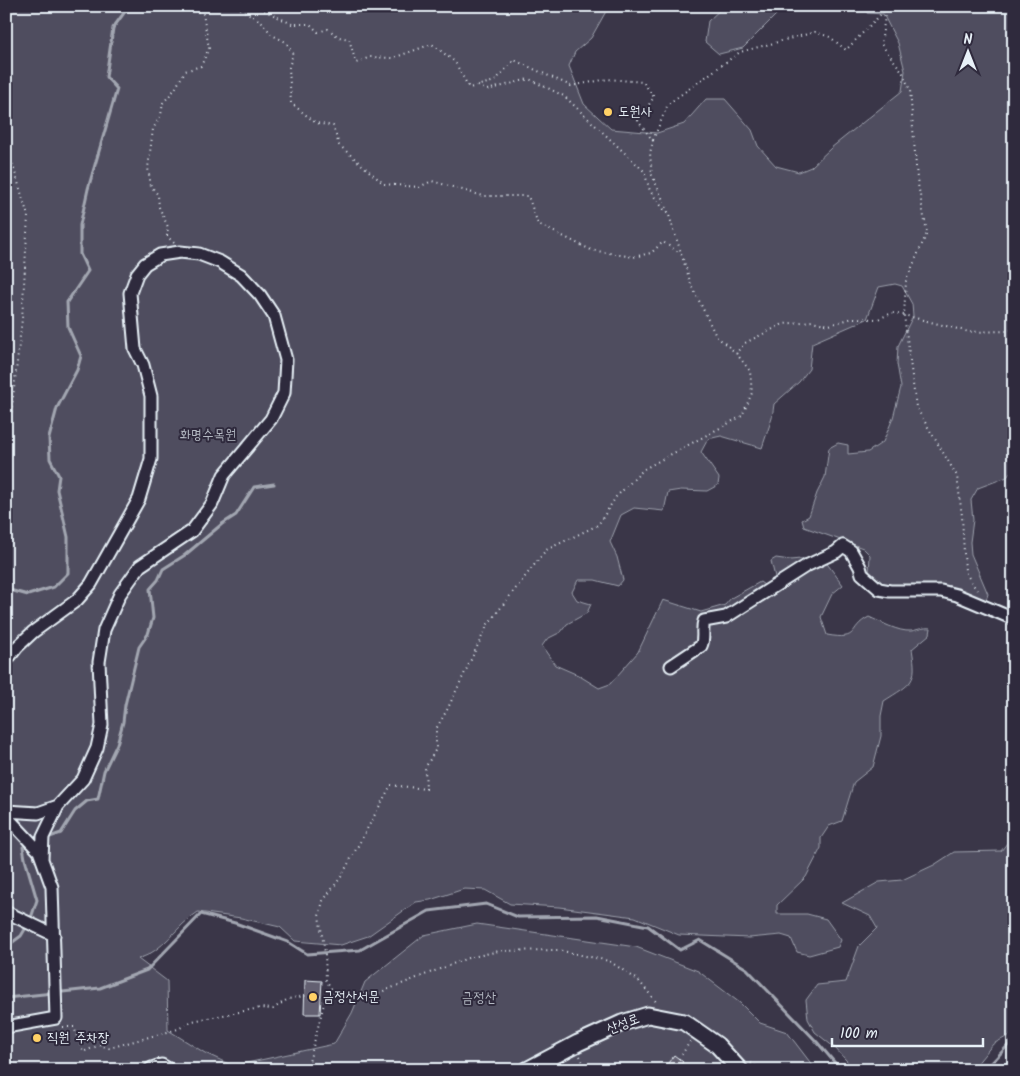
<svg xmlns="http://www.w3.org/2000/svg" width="1020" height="1076" font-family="Kalam,'Poor Story',sans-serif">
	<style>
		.green { fill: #504e5f; stroke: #9ca0ac }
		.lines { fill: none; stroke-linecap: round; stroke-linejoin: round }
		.stream { stroke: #a2a6b1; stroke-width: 3 }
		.building { fill: #636171; stroke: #e8f1f8 }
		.minor-casing { stroke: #e8f1f8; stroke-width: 15 }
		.major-casing { stroke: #e8f1f8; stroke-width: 19 }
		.path { stroke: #e8f1f8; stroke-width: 2; stroke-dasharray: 1 4; stroke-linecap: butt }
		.minor { stroke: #2f2a3d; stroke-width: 11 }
		.major { stroke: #2f2a3d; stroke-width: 15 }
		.poi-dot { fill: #ffd166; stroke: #2f2a3d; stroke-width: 2 }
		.labels { text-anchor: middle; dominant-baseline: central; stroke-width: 4; stroke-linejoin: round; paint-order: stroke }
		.poi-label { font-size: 14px; fill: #e8f1f8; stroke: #2f2a3d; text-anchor: start }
		.park-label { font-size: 14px; fill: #b3b8c2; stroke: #2f2a3d }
		.street-label { font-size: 14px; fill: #e8f1f8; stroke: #2f2a3d }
	</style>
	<rect width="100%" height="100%" fill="#3a3648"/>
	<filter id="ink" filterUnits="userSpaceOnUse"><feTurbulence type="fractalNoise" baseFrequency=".02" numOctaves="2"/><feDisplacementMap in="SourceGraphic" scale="10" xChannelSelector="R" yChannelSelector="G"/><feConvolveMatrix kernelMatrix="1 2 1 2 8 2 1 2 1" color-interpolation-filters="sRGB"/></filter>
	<g filter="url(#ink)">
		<!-- green -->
		<path class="green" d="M6,6H609L591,38L575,52L569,66L584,104L611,129L657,133L684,124L706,99H725L752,130L758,146L776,166L799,172L811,167L831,148L902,91L905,71L898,43L883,14L867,13L865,6H1014V468L1007,477L978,488L971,500L973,520L970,542L971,554L988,594L986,600L983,604L963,595L884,587L869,574L870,555L863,548L804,527L802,520L809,516L817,493L825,477L829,448L838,443L848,445V454L868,452L883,442L893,418L901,387L897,364L898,346L913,316L912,304L902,286L895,284L879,287L867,319L812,343L809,369L799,382L774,404L772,418L762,448L721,436L708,439L701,452L719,478L718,485L707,491L681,490L668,492L664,511L634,508L621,515L610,542L617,557L623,580L618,586L595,580H578L572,592L577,600L591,604L587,613L567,624L561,632L547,639L542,646L555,665L578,675L599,688L610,684L638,652L663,600L701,612L725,605L731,598L760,582L772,591L777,585L771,561L776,558L790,560L822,557L843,585L832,594L821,617L827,635C861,641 847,628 869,617C881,622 898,632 911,631C918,630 923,627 931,628L930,634L912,649C918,683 912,683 884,701L881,716V736L873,767L854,782L842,821L829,826L821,838V848L806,877L777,905V914H807L826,919L841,940L838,947L809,955L797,952L791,938L781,935L749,938L679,935L635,917L559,907L510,904L485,890L464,889L430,900L416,902L368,936L341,945L295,941L280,927L241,918L198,912C176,926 164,951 138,959L167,981L168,1030L205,1053L233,1066L334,1044L352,1013L365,982L424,935L477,924L636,947L698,971L740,1003L760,1023L787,1032L816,1070H6Z
			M724,6H782L778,13L743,48L719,54L705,42L708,21Z
			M1014,834V1033L993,1044L972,1070H855L835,1048L815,1032L808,1019L806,1000L817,985L846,982L859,946L877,928L870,916L842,903L879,882L902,880L934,865L954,852L1001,851Z"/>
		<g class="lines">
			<!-- stream -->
			<path class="stream" d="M6,589L28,595L54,587L68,573V537L57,490L59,476L50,459L49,438L57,408L77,370L81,356L68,327L67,302L88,271L80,254V225L88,189L117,89L106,77L113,28L129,6
				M47,838L61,833L75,811L87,801L98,799L104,771L117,744L123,722L125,705L139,647L148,634L153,618L150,589L158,580L163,569L185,555L222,524L236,515L254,487L274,484
				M29,844L23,847L25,859L37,900L30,921
				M6,947L21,936L27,926
				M6,998L100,988L147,970L201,914L235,923L288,942L307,954L360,950L429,911L486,904L518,917L597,916L648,926L680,950L700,940L747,969L817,1042L841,1070
				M985,1070L1014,1039"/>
		</g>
		<!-- building -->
		<path class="building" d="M305,980L322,981L320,1014H304Z
			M674,1055L683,1062L677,1070H663Z"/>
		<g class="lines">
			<!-- minor casing -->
			<g class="minor-casing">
				<path id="minor" d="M6,661L17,647L33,632L77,600L91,584L139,499L151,459V396L143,365L135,349L130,293L137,274L145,264L160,255L180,252L199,254L220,262L241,275L260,295L274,316L286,360L284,393L271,419L224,475L212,504L192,531L140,566L120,594L104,630L99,662L102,725L97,748L83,779L58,806L38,813L6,811
					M671,666L701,646C705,638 701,630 704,621L726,617L806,566L836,552L843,546L851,551L860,567L862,574L879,589L890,591H941L957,595L1014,619
					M6,816L39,851L52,887L56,1018L6,1027
					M42,859L43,837L58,806
					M6,912L54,935"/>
			</g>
			<!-- major casing -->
			<g class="major-casing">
				<path id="major" d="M152,1070L161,1067L166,1070
					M527,1070L578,1043L622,1023L648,1015L684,1022L717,1045L740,1070"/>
			</g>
			<!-- path -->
			<path class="path" d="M236,6L262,22L272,35L286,42L293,54L289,67L291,103L316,123L333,126L339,145L384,184L419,187L432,181L483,196H528L538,224L591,250L633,257L651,253L663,242L683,255
				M250,6L259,8L292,24H310L318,32L328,29L339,37L349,39L356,63L370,57L393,58L432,44L455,62L469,88L495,81L514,60L571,86L608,79L643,82L654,97L638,121L653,141L650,153L652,175L667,209L691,284L716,336L736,353
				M888,6L886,9L881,44L902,71L910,90L917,179L927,233L906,281L904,315L916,407L957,476L962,516L965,572L978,592
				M478,86L487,90L529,79L564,96L644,171L650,191L669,216
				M653,140L668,104L740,52L815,32L830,37L846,50L887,8
				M6,157L12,162L28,216L22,319L6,459
				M174,243L167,236L168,227L159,207L158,195L151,186L148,168L153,129L161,115L163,103L175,89L185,71L201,66L209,48L203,14L186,6
				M334,993L351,996L381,992L468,958L499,951L558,950L609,961L638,980L658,1004
				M63,1027H74L83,1052L100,1045L109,1048L178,1029L192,1021L260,1008L273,1009L288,999L304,996H325
				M580,1056L586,1070
				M679,1059L691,1040
				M751,1063L761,1070
				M307,1070L326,996L334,993L326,980L325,953L319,916L323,901L341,877L391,785L426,789L425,768L436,749V729L447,710L488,624L546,550L598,525L616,497L644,469L742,416L752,393L750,371L736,353L745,343L783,324L812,321L829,325L853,318L878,319L892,313L904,315L969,332L1009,331L1014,327"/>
			<!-- minor -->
			<use href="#minor" class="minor"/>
			<!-- major -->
			<use href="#major" class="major"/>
		</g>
	</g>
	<!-- markers -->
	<g class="poi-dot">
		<circle cx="608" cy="112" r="5"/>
		<circle cx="313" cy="997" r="5"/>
		<circle cx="37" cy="1038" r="5"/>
	</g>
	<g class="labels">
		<!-- poi labels -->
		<g class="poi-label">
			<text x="618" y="112">도원사</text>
			<text x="323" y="997">금정산서문</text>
			<text x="47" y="1038">직원 주차장</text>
		</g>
		<!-- park labels -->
		<g class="park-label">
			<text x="208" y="435">화명수목원</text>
			<text x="479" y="998">금정산</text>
		</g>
		<!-- street labels -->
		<g class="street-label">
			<text transform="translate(623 1024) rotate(-21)">산성로</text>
		</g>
	</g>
	<!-- margin -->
	<rect width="1020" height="1076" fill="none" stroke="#2f2a3d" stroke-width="25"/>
	<rect x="12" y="12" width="995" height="1051" fill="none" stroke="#e8f1f8" stroke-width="2" filter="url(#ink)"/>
	<!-- north arrow -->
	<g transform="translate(968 52)" stroke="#2f2a3d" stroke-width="4" paint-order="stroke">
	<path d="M0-4L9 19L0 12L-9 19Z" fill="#e8f1f8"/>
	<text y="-8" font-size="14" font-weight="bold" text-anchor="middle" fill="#e8f1f8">N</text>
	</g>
	<!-- scale -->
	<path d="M832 1038v8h151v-8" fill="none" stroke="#e8f1f8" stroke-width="2.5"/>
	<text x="840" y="1038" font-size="15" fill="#e8f1f8" stroke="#2f2a3d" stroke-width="4" paint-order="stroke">100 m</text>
</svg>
